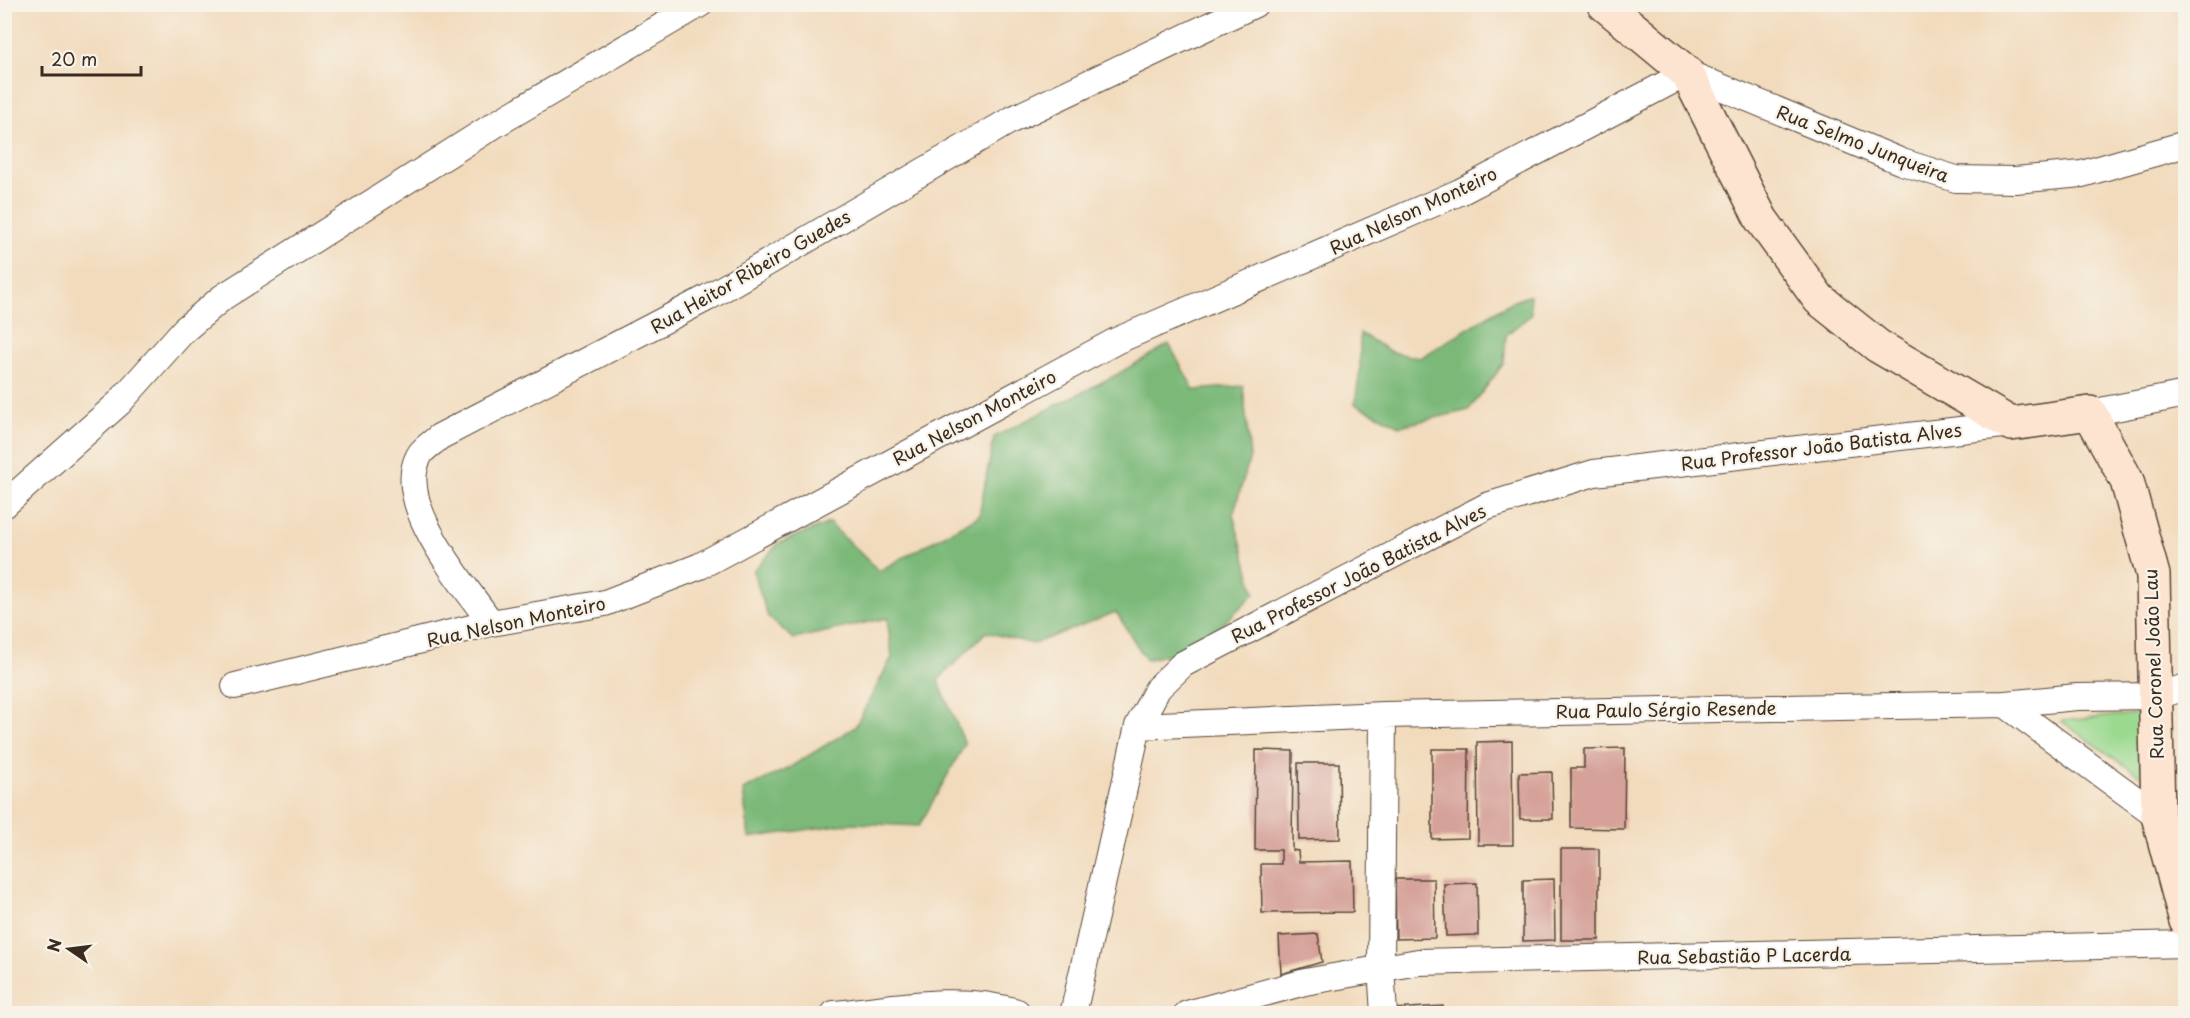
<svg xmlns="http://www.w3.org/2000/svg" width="2190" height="1018" font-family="'Playpen Sans',sans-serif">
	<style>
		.green { fill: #9ad98e; stroke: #6a8256; stroke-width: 1.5 }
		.forest { fill: #7bb979; stroke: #5b724c; stroke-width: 1.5 }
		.building { fill: #d5a199 }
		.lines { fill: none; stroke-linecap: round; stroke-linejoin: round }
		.street-casing { stroke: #564536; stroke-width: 28 }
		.secondary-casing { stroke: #564536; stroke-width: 36 }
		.street { stroke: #fff; stroke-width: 26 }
		.secondary { stroke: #fde4d1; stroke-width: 33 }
		.labels { text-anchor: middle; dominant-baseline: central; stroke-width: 4.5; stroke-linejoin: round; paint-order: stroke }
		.street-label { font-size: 18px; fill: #3b2a1e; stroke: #f7f3e8 }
	</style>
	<rect width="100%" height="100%" fill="#f7f3e8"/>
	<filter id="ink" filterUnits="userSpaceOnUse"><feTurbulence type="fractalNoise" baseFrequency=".0167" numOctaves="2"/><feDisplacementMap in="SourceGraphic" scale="12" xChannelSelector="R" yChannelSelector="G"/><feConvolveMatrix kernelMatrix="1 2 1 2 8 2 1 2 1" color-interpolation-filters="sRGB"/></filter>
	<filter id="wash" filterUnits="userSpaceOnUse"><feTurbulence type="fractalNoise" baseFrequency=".008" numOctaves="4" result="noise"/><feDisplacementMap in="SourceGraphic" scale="24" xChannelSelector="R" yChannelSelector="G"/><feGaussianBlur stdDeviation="1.35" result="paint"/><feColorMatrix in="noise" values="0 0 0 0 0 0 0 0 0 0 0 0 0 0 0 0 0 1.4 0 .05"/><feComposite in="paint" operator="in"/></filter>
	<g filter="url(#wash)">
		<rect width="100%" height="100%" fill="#f2dbbd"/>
		<!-- green -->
		<path class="green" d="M2157,712L2149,782L2061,721Z"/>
		<!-- forest -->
		<path class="forest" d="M1530,295L1531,315L1506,335L1504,363L1469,410L1400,426L1355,404L1360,370V333L1391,352L1420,358L1511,302Z
			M1169,344L1194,390L1243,386L1250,457L1233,515L1255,593L1225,622L1184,650L1146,660L1116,612L1033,644L986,632L938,680L965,744L919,826L853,823L749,838L743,790L787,769L855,727L892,657L887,618L794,639L768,617L753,571L779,543L829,523L879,571L979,516L994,437L1116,375Z"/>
		<g id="blocks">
			<!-- building -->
			<path class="building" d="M1512,741L1513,845H1478L1477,742Z
				M1625,748L1624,829L1571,828V768H1584V749Z
				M1432,749H1469L1468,838L1432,839Z
				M1256,750L1293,751L1292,850L1298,851L1299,862L1352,861L1353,912L1262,913L1261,864H1281V850H1255Z
				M1298,763H1339L1340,839L1299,840Z
				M1552,772L1553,819H1520L1519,773Z
				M1561,849H1599V940H1561Z
				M1395,879H1434L1435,938L1396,939Z
				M1554,879L1555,940L1523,941V880Z
				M1477,883L1478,935L1446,936L1444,884Z
				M1318,934L1322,962L1281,974L1279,936Z
				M1443,1006L1444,1014H1393V1009Z"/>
		</g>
	</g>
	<g filter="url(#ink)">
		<use href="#blocks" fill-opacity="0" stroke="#564536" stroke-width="1.5"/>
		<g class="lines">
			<!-- street casing -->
			<g class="street-casing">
				<path id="street" d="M2090,413L2186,394
					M4,505L119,403L184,330L223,297L496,124L700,4
					M491,623C465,585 393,504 419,456C422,449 433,443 439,437L707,298L1011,120L1255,4
					M235,686L491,623L605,603L700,566L1116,341L1460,192L1687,73L1902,162L1956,179L2015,180L2082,174L2186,144
					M2005,704L2077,697L2157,696L2186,687
					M1383,715L1381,967L1384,1014
					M1138,726L1383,715L2005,704L2158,816
					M834,1014C893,1008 959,994 1017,1012
					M1073,1014L1138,726L1158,688L1183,664L1487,506L1594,473L2011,424
					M1187,1014L1305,982L1418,962L2186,944"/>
			</g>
			<!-- secondary casing -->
			<g class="secondary-casing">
				<path id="secondary" d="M1604,4L1687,73L1761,219L1819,299L1878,346L2011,424L2090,413L2127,481L2153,575L2158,816L2186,921"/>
			</g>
			<!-- street -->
			<use href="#street" class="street"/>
			<!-- secondary -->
			<use href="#secondary" class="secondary"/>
		</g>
	</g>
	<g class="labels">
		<!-- street labels -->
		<g class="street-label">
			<text transform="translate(1863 143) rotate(21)">Rua Selmo Junqueira</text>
			<text transform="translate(1413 210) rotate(-25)">Rua Nelson Monteiro</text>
			<text transform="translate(750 271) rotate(-30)">Rua Heitor Ribeiro Guedes</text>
			<text transform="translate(974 417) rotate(-28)">Rua Nelson Monteiro</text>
			<text transform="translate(1821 446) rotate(-7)">Rua Professor João Batista Alves</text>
			<text transform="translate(1358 573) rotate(-27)">Rua Professor João Batista Alves</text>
			<text transform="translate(516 621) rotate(-12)">Rua Nelson Monteiro</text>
			<text transform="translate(2153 664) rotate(-92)">Rua Coronel João Lau</text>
			<text transform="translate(1666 709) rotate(-1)">Rua Paulo Sérgio Resende</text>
			<text transform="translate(1744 955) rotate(-1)">Rua Sebastião P Lacerda</text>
		</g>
	</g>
	<!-- margin -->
	<rect width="2190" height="1018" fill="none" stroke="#f7f3e8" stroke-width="24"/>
	<!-- north arrow -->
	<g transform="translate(69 949) rotate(284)" stroke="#f7f3e8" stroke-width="4.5" paint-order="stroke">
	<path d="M0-4.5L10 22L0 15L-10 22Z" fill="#3b2a1e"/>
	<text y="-9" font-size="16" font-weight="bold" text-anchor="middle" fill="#3b2a1e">N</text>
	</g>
	<!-- scale -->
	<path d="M42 66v9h99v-9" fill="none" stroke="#3b2a1e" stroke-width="3"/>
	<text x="51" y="66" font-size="18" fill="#3b2a1e" stroke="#f7f3e8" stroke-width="4.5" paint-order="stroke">20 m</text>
</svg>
